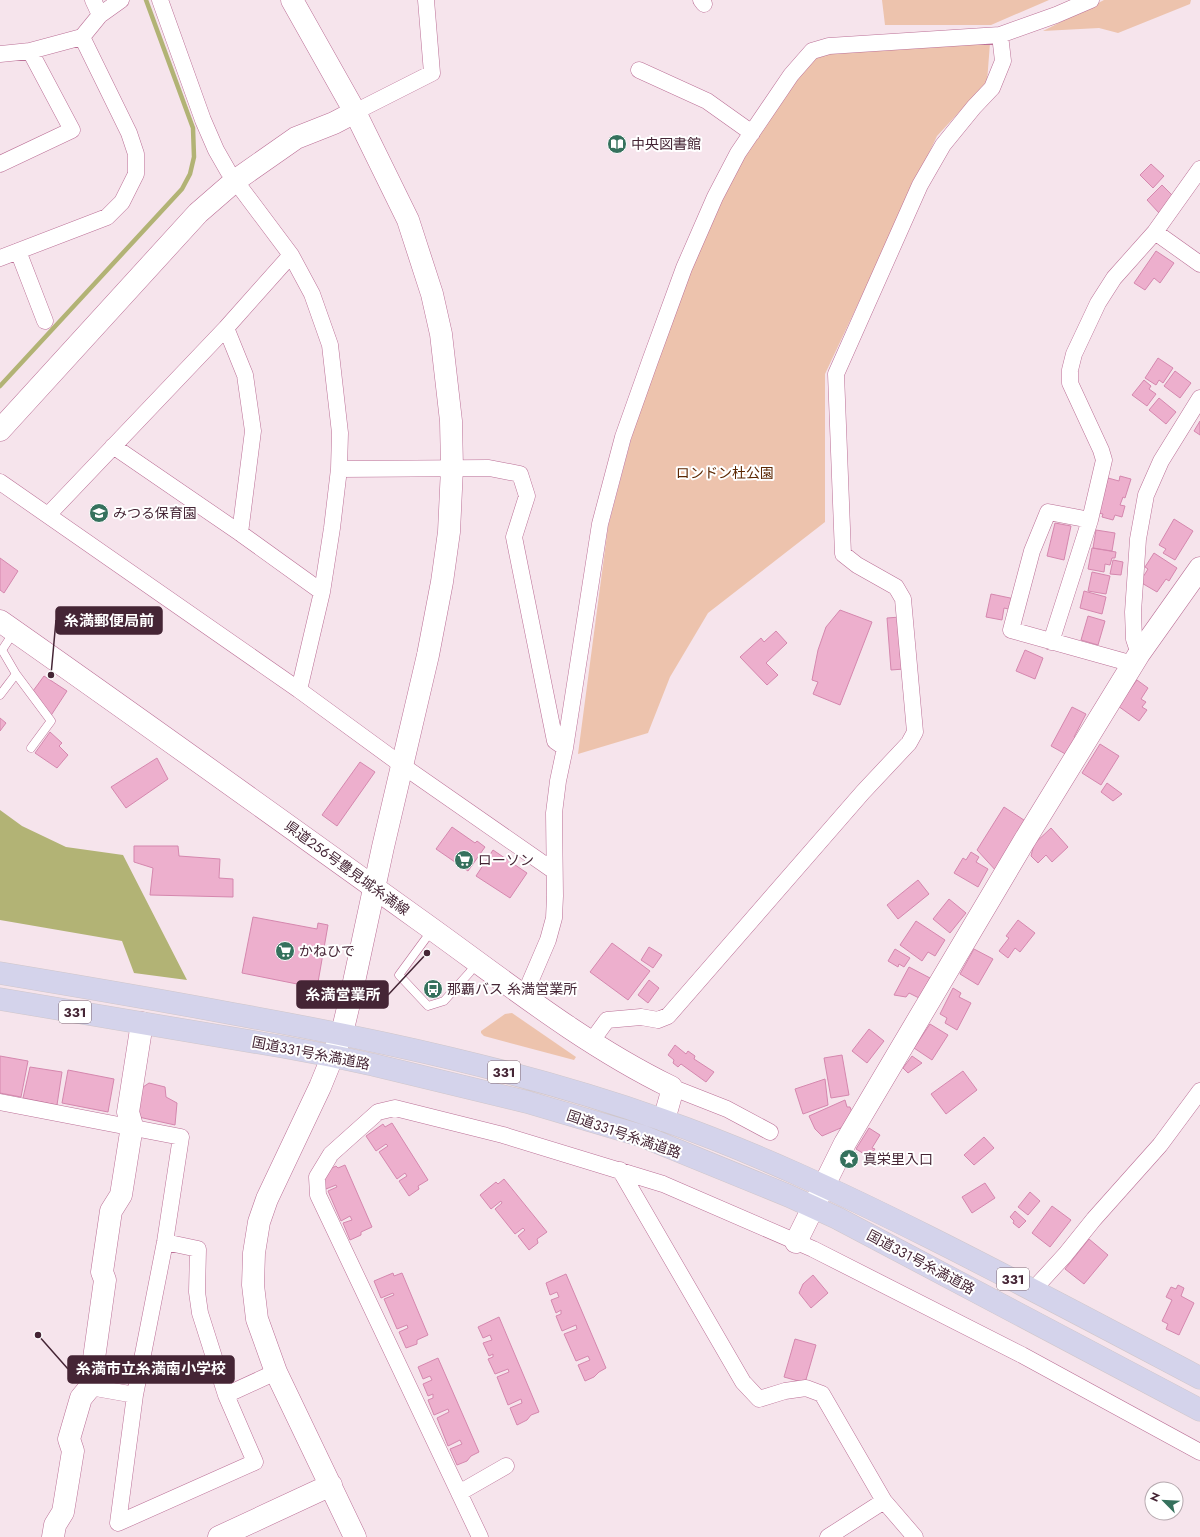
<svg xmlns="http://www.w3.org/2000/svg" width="1200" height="1537" font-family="Jost,'Noto Sans JP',sans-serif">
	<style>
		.green { fill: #edc3ad }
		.water { fill: #b2b375 }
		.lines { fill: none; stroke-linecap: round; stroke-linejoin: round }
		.stream { stroke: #b2b375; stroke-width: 4.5 }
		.building { fill: #edafcd; stroke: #d587ae }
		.lane-casing { stroke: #bb6f96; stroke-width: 9 }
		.street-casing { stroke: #bb6f96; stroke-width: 17 }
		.secondary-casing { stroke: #bb6f96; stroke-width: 23 }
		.highway-casing { stroke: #cfc6ca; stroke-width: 23 }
		.lane { stroke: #fff; stroke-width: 8 }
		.street { stroke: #fff; stroke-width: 16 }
		.secondary { stroke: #fff; stroke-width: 22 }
		.highway { stroke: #d4d3eb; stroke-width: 22 }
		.labels { text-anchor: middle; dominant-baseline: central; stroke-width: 4; stroke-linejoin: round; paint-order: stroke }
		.shield { fill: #fff; stroke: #7d6672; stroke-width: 1 }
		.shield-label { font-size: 13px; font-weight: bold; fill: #452535 }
		.poi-label { font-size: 14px; fill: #452535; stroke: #fff; text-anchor: start }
		.park-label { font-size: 14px; fill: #5c2702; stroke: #fff }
		.street-label { font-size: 14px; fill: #452535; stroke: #fff }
		.leader { fill: none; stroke: #452535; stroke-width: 1.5 }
		.callout-dot { fill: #452535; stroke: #fff; stroke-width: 1.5 }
		.callout { fill: #452535; stroke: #452535; stroke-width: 1.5 }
		.callout-label { font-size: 15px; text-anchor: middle; font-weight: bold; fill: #fff }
	</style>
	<rect width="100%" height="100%" fill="#f6e4ec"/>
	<!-- green -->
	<path class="green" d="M882,0H1049L991,25H885Z
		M1104,0H1191L1190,4L1118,33L1099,28L1043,31Z
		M990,43L987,82L937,136L825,374V522L708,613L670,677L648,733L578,754L608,527L642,398L687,277L722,193L796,77L817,55L832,50Z
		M512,1013L576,1057L574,1060L484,1036L481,1033V1031L505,1014Z"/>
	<!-- water -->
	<path class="water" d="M0,810L22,826L66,847L123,855L187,980L134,973L122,941L0,920Z"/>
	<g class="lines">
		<!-- stream -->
		<path class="stream" d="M0,386L182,189L190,174L194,157L193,128L146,0"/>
	</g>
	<!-- building -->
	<path class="building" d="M1151,164L1164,176L1153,188L1140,175Z
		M1162,185L1175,198L1159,213L1147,200Z
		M1156,251L1174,263L1160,283L1154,278L1145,290L1134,283Z
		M1158,358L1173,368L1163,383L1159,380L1156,385L1145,378Z
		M1175,371L1191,383L1180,398L1164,386Z
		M1144,380L1151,386L1149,389L1156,394L1147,406L1132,395Z
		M1159,398L1176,412L1166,424L1149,410Z
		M1200,421V435L1194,431Z
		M1120,476L1131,479L1125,498L1123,497L1120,505L1125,506L1122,517L1115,515L1113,520L1102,517L1103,514L1098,513L1108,478L1119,481Z
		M1174,519L1193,531L1175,560L1163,553L1166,549L1159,545Z
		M1055,523L1071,526L1064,560L1047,556Z
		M1096,530L1115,533L1112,551L1093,548Z
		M1092,548L1116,552L1115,558H1112L1110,565L1105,564L1104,572L1088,569Z
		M1154,553L1177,568L1169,581L1166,579L1157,592L1140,582L1148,569L1145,567Z
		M0,558L18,571L4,593L0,590Z
		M1113,560L1123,562L1121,575L1110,574Z
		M1092,572L1110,576L1106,594L1088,591Z
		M1084,591L1106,597L1102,614L1080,608Z
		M991,594L1015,599L1013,610L1004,608L1002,620L986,617Z
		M840,610L872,622L840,705L813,694L818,682L812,680L818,650L826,627Z
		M1088,616L1105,621L1098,645L1081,640Z
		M900,617L904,669L891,670L887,618Z
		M776,631L787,643L766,663L778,675L767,685L740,657L761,638L764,642Z
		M1025,650L1043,658L1035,679L1016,671Z
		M44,676L67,691L50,717L33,691Z
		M1137,680L1148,688L1141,699L1146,702L1142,707L1147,710L1139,721L1118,706Z
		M1072,707L1086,714L1074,737L1078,739L1069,756L1051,746Z
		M0,718L6,723L0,731Z
		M50,732L62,743L59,746L68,755L57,768L35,753Z
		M1100,744L1119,756L1101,785L1082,773Z
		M157,758L168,779L126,808L111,787Z
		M360,762L375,772L337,826L322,815Z
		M1107,783L1122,794L1113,801L1101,792Z
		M1004,807L1030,824L998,873L977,850Z
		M452,827L475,843L477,841L485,847L468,871L436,849Z
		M1051,828L1068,847L1052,862L1046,855L1038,863L1031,856L1034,844Z
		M134,846H178L179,856L220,859L219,878L233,879V897L150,895L153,868L134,862Z
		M493,850L527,873L510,898L476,876Z
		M971,852L979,857L976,862L988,869L978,887L954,873L963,858L966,860Z
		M918,880L929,894L898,919L887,905Z
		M949,899L966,913L950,933L933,919Z
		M253,917L317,929L318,923L328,925L317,988L242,973Z
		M1018,920L1035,933L1020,952L1015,948L1008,958L999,951L1009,938L1006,936Z
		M916,921L945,940L935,956L928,952L922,961L900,945Z
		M612,943L650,971L628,1000L590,972Z
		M649,947L662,955L653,968L641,960Z
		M895,949L910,958L904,967L899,964L898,967L888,961Z
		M974,949L993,959L978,985L960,974Z
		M909,967L930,978L919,998L909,993L906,997L894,995Z
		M649,980L659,988L648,1003L638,995Z
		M953,988L961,993L959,997L971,1003L957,1030L945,1023L947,1018L940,1014Z
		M930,1024L948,1035L932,1060L914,1048Z
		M869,1029L884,1041L867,1063L852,1051Z
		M675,1045L686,1054L688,1051L695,1056L694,1059L714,1072L706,1082L681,1064L678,1067L673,1063L674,1060L668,1055Z
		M842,1055L849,1095L831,1098L824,1058Z
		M0,1056L28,1061L21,1097L0,1093Z
		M912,1056L922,1063L908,1073L903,1068Z
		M30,1067L62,1072L57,1105L23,1098Z
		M68,1070L114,1079L108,1112L62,1103Z
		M963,1071L977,1090L946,1114L931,1094Z
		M825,1079L828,1105L803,1114L795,1089Z
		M149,1083L165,1087L166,1097L177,1103L175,1125L134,1116L140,1089Z
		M845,1100L847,1107H850L852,1112L843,1127L822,1136L815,1129L809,1116Z
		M392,1123L428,1180L418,1186L419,1189L409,1196L399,1181L407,1176L405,1173L397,1179L379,1152L388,1146L386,1144L376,1151L366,1136L383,1124L385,1127Z
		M869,1128L880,1135L872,1148L875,1149L869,1157L856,1149Z
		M984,1137L994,1148L974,1165L964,1155Z
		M345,1165L372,1227L361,1232V1235L350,1240L343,1223L352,1220L350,1216L341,1221L328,1191L337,1187L336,1185L326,1189L320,1174L336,1166L338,1168Z
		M504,1179L547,1232L537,1239L538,1243L529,1250L518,1236L525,1230L523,1228L515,1234L495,1209L502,1203L501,1201L491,1209L480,1195L496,1182L498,1184Z
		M985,1183L995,1198L972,1213L962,1197Z
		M1030,1192L1040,1201L1028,1215L1018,1207Z
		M1052,1206L1071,1220L1050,1247L1032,1233Z
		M1015,1211L1026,1221L1019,1228L1013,1223L1014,1221L1010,1217Z
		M1089,1239L1108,1255L1084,1284L1065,1269Z
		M393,1273L394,1276L402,1273L428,1335L417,1340V1344L406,1348L399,1332L408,1328L407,1325L397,1329L384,1299L394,1295L393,1293L381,1298L374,1281Z
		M566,1274L606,1368L599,1372L594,1377L585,1381L578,1365L590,1360L588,1356L576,1361L564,1334L577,1329L576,1325L562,1331L556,1316L561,1314V1310L556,1313L551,1300L559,1297L557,1292L550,1295L546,1283Z
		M813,1275L828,1293L811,1308L799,1293L803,1284Z
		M1178,1285L1184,1288L1181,1296L1194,1303L1179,1335L1166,1329L1168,1324L1162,1321L1172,1300L1166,1297L1171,1287L1176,1289Z
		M499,1317L539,1412L531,1415L527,1420L517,1425L510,1408L522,1403L521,1399L508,1405L497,1377L509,1372L508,1369L495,1374L488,1359L493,1357V1354L489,1356L483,1343L492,1340L490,1335L483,1338L478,1327Z
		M795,1339L816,1345L805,1383L784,1377Z
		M438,1358L479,1452L471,1456L467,1461L457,1465L450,1449L462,1444L460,1440L448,1446L437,1418L449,1412L448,1409L434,1415L428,1400L433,1398V1394L428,1396L423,1384L432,1380L430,1376L423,1379L418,1367Z"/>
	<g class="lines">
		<!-- lane casing -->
		<g class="lane-casing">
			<path id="lane" d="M14,632L2,650L16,674L51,721L31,748
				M0,695L16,674
				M432,930L399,975L428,1006L444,1001L470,972L477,962"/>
		</g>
		<!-- street casing -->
		<g class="street-casing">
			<path id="street" d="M93,0L100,15
				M160,0L203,120L216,150L228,171L291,255L312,294L330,345L340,433L339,469L332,528L322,592L299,690
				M701,0L704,4
				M0,54L30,51L82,37L100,15L121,0
				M639,70L707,101L752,133
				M355,112L432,73L426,0
				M0,164L72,130L30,51
				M1155,232L1200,264
				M18,251L45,321
				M0,258L107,217L122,202L136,174V154L129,133L82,37
				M226,328L245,375L253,431L240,533
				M113,446L240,533L322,592
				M339,469L489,468L520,474L527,496L514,537L555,741L565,748
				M0,482L299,690L403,766L554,871
				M48,515L226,328L291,255
				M1090,520L1048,512L1032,551L1011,630L1133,664
				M1051,642L1090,520L1104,460L1101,450L1070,383V370L1074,354L1098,303L1114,278L1155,232L1200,169
				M1139,654L1134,639L1133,612L1138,539L1146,495L1161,461L1200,398
				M524,996L548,940L554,918L555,896L554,813L558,781L565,748L600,524L623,437L650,361L684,268L715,197L738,153L791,75L812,51L829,46L1000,35L1056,15L1091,0
				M591,1042L607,1020L641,1017L658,1020L668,1016L863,792L909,743L915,732L903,599L896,587L857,565L843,554L836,374L920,185L943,145L974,107L992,88L1003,61L1000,35
				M671,1087L727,1109L770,1132
				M0,1102L181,1137L165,1242L135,1395L118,1523L255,1462L226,1395L200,1313L197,1292L198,1249L165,1242
				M620,1170L743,1382L759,1399L785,1391L806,1388L822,1394L884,1501L915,1537
				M1033,1290L1065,1255L1094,1219L1160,1145L1200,1091
				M90,1387L135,1395
				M226,1395L276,1372
				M459,1493L506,1466
				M480,1537L318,1195L317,1177L331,1154L378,1112L395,1108L503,1135L663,1184L813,1249L1022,1355L1200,1452
				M828,1537L884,1501"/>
		</g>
		<!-- secondary casing -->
		<g class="secondary-casing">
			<path id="secondary" d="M292,0L355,112L408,220L432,294L441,334L451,421L452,468L449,532L442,582L428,655L383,847L352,991L342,1033L320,1087L267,1199L259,1222L254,1253L253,1285L257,1319L276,1372L355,1537
				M0,430L198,213L236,180L296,138L334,123L355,112
				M0,621C140,719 279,819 418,919C501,978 579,1042 671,1087V1095L664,1120
				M796,1242L845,1143L1023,843L1139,654L1200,568
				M53,1537L55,1525L63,1512L73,1451L69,1439L81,1398L90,1387L105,1280L102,1272L111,1211L121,1195L132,1126L128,1112L142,1023
				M219,1537L331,1485"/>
		</g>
		<!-- highway casing -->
		<g class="highway-casing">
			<path id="highway" d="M0,973C78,986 156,999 234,1014C379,1040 524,1071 663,1120C754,1152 841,1193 927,1236C1019,1282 1109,1330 1200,1378
				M0,999L284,1047L332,1056L374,1065L527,1102L642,1136L789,1196L837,1218L1200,1410"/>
		</g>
		<!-- lane -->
		<use href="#lane" class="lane"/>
		<!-- street -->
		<use href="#street" class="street"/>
		<!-- secondary -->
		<use href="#secondary" class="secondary"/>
		<!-- highway -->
		<use href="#highway" class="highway"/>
	</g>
	<!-- icons -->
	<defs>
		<g id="library-disc" transform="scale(1)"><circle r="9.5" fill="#35715d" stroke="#fff"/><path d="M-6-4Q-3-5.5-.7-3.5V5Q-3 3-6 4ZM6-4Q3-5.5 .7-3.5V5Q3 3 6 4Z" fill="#fff"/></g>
		<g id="school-disc" transform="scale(1)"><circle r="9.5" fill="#35715d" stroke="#fff"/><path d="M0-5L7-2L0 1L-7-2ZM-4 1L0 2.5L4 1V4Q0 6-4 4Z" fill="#fff"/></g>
		<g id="supermarket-disc" transform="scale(1)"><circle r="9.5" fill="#35715d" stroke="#fff"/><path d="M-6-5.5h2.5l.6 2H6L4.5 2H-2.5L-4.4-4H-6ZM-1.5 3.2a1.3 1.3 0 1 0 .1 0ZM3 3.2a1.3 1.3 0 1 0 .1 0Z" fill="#fff"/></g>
		<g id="bus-disc" transform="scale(1)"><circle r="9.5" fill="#35715d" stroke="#fff"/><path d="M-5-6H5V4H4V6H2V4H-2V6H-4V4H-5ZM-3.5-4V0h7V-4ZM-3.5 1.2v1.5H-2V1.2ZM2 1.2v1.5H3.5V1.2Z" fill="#fff"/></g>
		<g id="sight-disc" transform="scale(1)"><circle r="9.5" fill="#35715d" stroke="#fff"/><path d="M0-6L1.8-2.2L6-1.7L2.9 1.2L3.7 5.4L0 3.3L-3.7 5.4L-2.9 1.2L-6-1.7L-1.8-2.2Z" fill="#fff"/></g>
	</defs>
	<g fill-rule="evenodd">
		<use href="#library-disc" x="617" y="144"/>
		<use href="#school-disc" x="99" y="513"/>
		<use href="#supermarket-disc" x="464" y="860"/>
		<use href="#supermarket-disc" x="285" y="951"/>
		<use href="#bus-disc" x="433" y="989"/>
		<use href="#sight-disc" x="849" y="1159"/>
	</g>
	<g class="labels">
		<!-- shield labels -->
		<g class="shield">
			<rect x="59" y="1001" width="32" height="22" rx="3"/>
			<rect x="488" y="1061" width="32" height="22" rx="3"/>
			<rect x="997" y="1268" width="32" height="22" rx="3"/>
		</g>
		<g class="shield-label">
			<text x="75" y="1012">331</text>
			<text x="504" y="1072">331</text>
			<text x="1013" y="1279">331</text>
		</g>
		<!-- poi labels -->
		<g class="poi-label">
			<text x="631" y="144">中央図書館</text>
			<text x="113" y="513">みつる保育園</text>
			<text x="478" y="860">ローソン</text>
			<text x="299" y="951">かねひで</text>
			<text x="447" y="989">那覇バス 糸満営業所</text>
			<text x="863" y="1159">真栄里入口</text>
		</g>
		<!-- park labels -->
		<g class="park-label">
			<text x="725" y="473">ロンドン杜公園</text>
		</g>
		<!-- street labels -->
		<g class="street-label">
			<text transform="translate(347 868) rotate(36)">県道256号豊見城糸満線</text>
			<text transform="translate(311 1053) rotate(11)">国道331号糸満道路</text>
			<text transform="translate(624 1134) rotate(19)">国道331号糸満道路</text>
			<text transform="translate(921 1262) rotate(28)">国道331号糸満道路</text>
		</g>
	</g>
	<!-- callouts -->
	<path class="leader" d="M51 675L56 620M427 953L388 995M38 1335L68 1369"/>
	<g class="callout-dot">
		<circle cx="51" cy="675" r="4"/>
		<circle cx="427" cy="953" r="4"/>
		<circle cx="38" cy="1335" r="4"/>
	</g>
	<g class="callout">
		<rect x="56" y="607" width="106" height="27" rx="4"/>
		<rect x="297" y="981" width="91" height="27" rx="4"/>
		<rect x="68" y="1356" width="166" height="27" rx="4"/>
	</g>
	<g class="callout-label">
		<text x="109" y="626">糸満郵便局前</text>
		<text x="343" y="1000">糸満営業所</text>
		<text x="151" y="1374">糸満市立糸満南小学校</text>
	</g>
	<!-- north arrow -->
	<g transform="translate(1164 1501) rotate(294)"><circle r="19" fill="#ffffff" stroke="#b5a8ae"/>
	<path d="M0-3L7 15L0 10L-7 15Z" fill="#35715d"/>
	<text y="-6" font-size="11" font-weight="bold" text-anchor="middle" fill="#452535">N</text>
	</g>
</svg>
